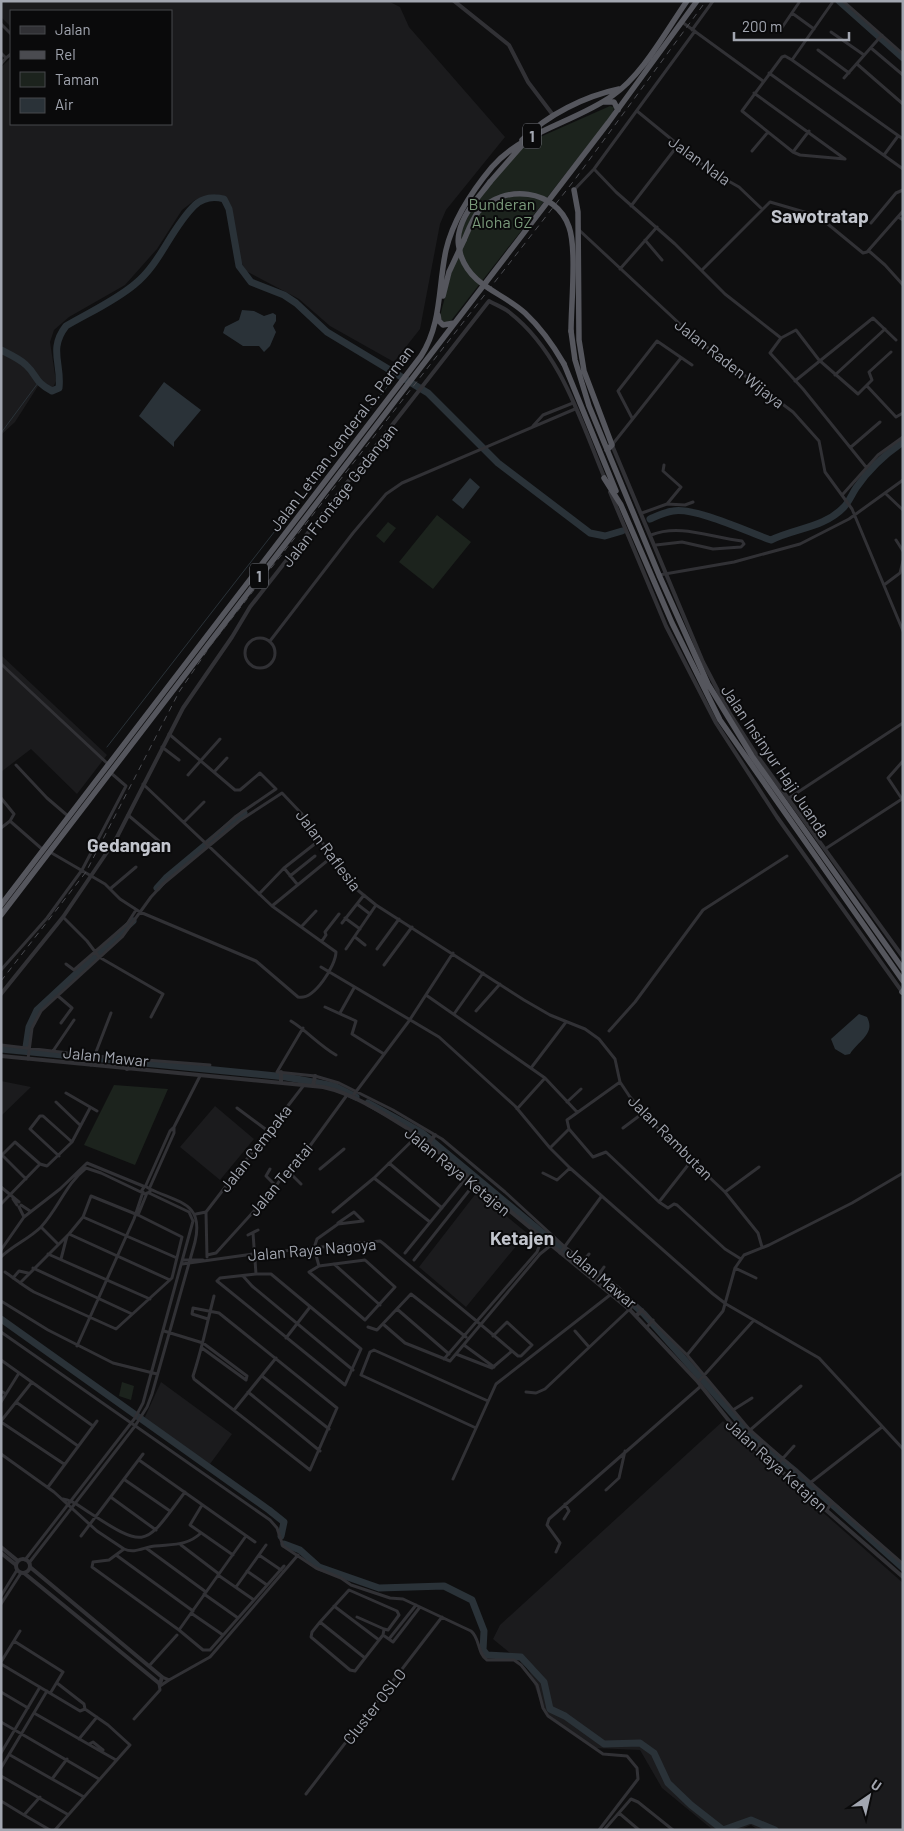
<svg xmlns="http://www.w3.org/2000/svg" width="904" height="1831" font-family="Barlow,sans-serif">
	<style>
		.built { fill: #1b1b1d }
		.green { fill: #1c231d }
		.water { fill: #2a3238 }
		.lines { fill: none; stroke-linecap: round; stroke-linejoin: round }
		.stream { stroke: #2a3238; stroke-width: 1 }
		.river { stroke: #2a3238; stroke-width: 7 }
		.minor { stroke: #313135; stroke-width: 3 }
		.tertiary { stroke: #313135; stroke-width: 4 }
		.trunk { stroke: #55565d; stroke-width: 5.5 }
		.rail { stroke: #4a4b50; stroke-width: 1; stroke-dasharray: 6 5; stroke-linecap: butt }
		.trunk-bridge { stroke: #55565d; stroke-width: 5.5 }
		.labels { text-anchor: middle; dominant-baseline: central; stroke-width: 4; stroke-linejoin: round; paint-order: stroke }
		.shield { fill: #0a0a0b; stroke: #74777e; stroke-width: 1 }
		.shield-label { font-size: 15px; font-weight: bold; fill: #a2a6b0 }
		.street-label { font-size: 16px; fill: #a2a6b0; stroke: #0a0a0b }
		.park-label { font-size: 16px; fill: #7a9a7b; stroke: #0a0a0b }
		.quarter-label { font-size: 19px; font-weight: bold; fill: #c2c5cd; stroke: #0a0a0b }
	</style>
	<rect width="100%" height="100%" fill="#0f0f10"/>
	<!-- built -->
	<path class="built" d="M1,1H388L400,7L409,27L505,137L446,210L440,224L420,329L394,362L330,326L299,299L246,271L239,258L230,214L223,199L216,194L195,200L182,210L157,249L125,285L69,317L54,330L50,342L56,381L52,390L40,383L15,422L1,435V67L11,58V124H171V11H11V27L1,17Z
		M1,655L107,755L77,794L31,749L1,772Z
		M1,1081L31,1087L1,1116Z
		M215,1106L254,1139L220,1180L180,1147Z
		M477,1192L527,1233L466,1307L419,1267Z
		M161,1382L232,1434L210,1464L144,1419Z
		M723,1421L743,1442L903,1583V1830H758L751,1825L739,1830H713L662,1788L640,1750L594,1748L545,1714L528,1668L493,1639L500,1625Z"/>
	<!-- green -->
	<path class="green" d="M610,106L614,107L613,113L450,322H443L440,316L464,224L478,199L519,150L531,141Z
		M437,515L471,542L433,589L399,562Z
		M388,522L396,528L384,543L376,536Z
		M114,1085L168,1089L135,1165L84,1145Z
		M122,1382L134,1386L131,1400L119,1396Z"/>
	<!-- water -->
	<path class="water" d="M242,310L254,311L264,316L273,313L276,315V321L273,326L276,332L270,346L264,352L259,346H243L223,333L225,327L239,320Z
		M164,382L201,410L174,442V447L139,416Z
		M470,478L480,487L463,509L452,500Z
		M859,1014L867,1017C876,1034 858,1041 850,1054L845,1055L835,1049L831,1039Z"/>
	<g class="lines">
		<!-- stream -->
		<path class="stream" d="M1,433L38,383
			M107,747L397,374"/>
		<!-- river -->
		<path class="river" d="M839,1L903,58
			M1,350C9,354 20,359 26,365C38,376 34,382 52,391L59,388C62,364 48,349 66,326C88,313 115,301 135,284C161,263 171,228 195,205C203,198 214,196 224,199L229,209L239,266L251,282L284,295L296,303L327,332L428,393L498,463L590,533L605,536L622,531
			M650,519C657,516 665,512 673,511C695,507 748,532 771,540C795,528 824,528 844,507C849,502 852,494 856,488C869,469 884,455 903,442
			M157,888L166,878L244,813
			M26,1047L29,1027L37,1010L133,921
			M1,1049L286,1077L334,1086L356,1097
			M368,1103L421,1132L551,1240L605,1279L644,1314L753,1437L796,1472L903,1568
			M1,1319L269,1510L284,1522L281,1536
			M284,1544L300,1550L319,1567L379,1588L444,1586L472,1600L484,1631L483,1650L487,1655L521,1657L544,1682L550,1709L565,1716L604,1744L640,1743L654,1753L668,1783L691,1805L723,1830
			M723,1830L751,1820L775,1830"/>
		<!-- minor -->
		<path class="minor" d="M843,1L903,54
			M792,13L814,29
			M682,22L763,81
			M1,24L11,34
			M781,29L800,1
			M692,30L713,1
			M831,32L864,55
			M871,48L903,75
			M818,50L849,73
			M1,53L6,58L11,54
			M792,60L832,3
			M1,64L6,58
			M857,64L903,104
			M769,73L903,169
			M844,78L882,35
			M754,93L845,159
			M637,111L709,170L739,187L762,209
			M752,151L768,132
			M793,152L809,131
			M884,155L898,136
			M845,159L800,155L793,152L742,111L782,57L785,56L792,60L903,139
			M594,169L616,192L675,244L725,294L781,338
			M574,190L594,169L695,31
			M631,206L678,145
			M898,217L903,220
			M871,223L896,193L903,190
			M578,229L696,339L793,412L819,441L825,472L852,509L903,631
			M645,240L662,260
			M869,251L885,265L903,285
			M620,269L657,227
			M702,270L770,202L818,216L863,253L867,252L903,211
			M835,375L885,329
			M795,381L873,318L896,340
			M867,386L896,417L903,413
			M632,418L618,391L657,341L692,365
			M533,426L543,415L573,403
			M612,445L681,358
			M851,447L880,422
			M664,465L663,471L681,487L667,504
			M866,467L803,389L770,353L781,338L796,330L819,360L858,394L872,380L869,372L891,352
			M885,493L903,510
			M843,494L878,455L903,437
			M642,513L667,504L685,505L693,502
			M651,535C680,523 712,538 742,541L744,544L741,547L713,549L682,542L656,545
			M896,540L903,551
			M659,575L734,562L800,544L849,519L903,480
			M884,585L900,573L903,561
			M245 653a15 15 0 1 1 30 0a15 15 0 1 1-30 0Z
			M270,641L353,533L386,494L402,483L575,409
			M1,664L108,764
			M169,734L235,790H240L260,773L276,789L235,817L206,843
			M162,747L179,760
			M16,765L47,798L68,816
			M214,772L227,758
			M188,775L220,739
			M1,798L14,814L10,821
			M789,798L903,723
			M128,815L160,842
			M184,822L204,802
			M1,828L10,821L42,849
			M116,839L130,852
			M825,849L902,799L888,778L903,761
			M50,852L105,884L120,899L140,912L256,961L298,997C314,1001 336,965 336,952L272,906L143,784
			M290,876L315,856
			M297,884L284,868L321,839
			M110,889L136,867
			M259,894L284,868
			M357,904L370,914
			M272,906L333,856
			M63,917L87,941L99,957L163,994L151,1017
			M345,918L360,929
			M342,923L364,895
			M302,926L316,911
			M355,937L365,945
			M322,941L326,935L325,932L339,914
			M346,949L376,905
			M377,949L399,919
			M66,964L74,970L127,924L136,910
			M384,965L412,927
			M321,967L439,1037L515,1106L550,1148L570,1168L713,1294L726,1304L819,1358L903,1449
			M1,970L47,918L82,870L126,786L111,773
			M426,995L545,1078L577,1112
			M58,996L72,1008L61,1023
			M325,1007L356,1021L352,1034L384,1054
			M476,1011L500,984
			M340,1013L354,988
			M454,1014L483,973
			M291,1021C307,1031 319,1045 336,1055
			M303,1028L277,1072L315,1076L339,1083L393,1110L442,1139L505,1192L565,1247L619,1288L687,1355L749,1429L903,1564
			M609,1031L635,1002L703,910L787,856
			M1,1045L94,1056L210,1065
			M53,1051L74,1020
			M28,1059L32,1028L41,1011L122,937L151,897L163,884L239,821L282,793L301,813L355,888L376,905L524,1000L550,1015L585,1029L599,1039L615,1059L620,1082L630,1097L661,1132L725,1192L758,1233L762,1247
			M91,1065L111,1013
			M531,1068L566,1022
			M620,1082L567,1120L569,1129L593,1157L606,1152L659,1202L668,1208L674,1204L677,1205L725,1249L741,1259
			M66,1093L97,1111
			M352,1097L409,1021L453,953
			M56,1102L80,1125
			M567,1102L581,1089
			M237,1108L268,1131
			M517,1109L545,1078
			M623,1128L643,1113
			M550,1148L569,1129
			M59,1156L30,1129L40,1116H43L72,1142
			M389,1163L442,1208
			M270,1169L266,1176L276,1186
			M320,1169L344,1149
			M289,1172L301,1184
			M543,1173L557,1180L570,1168
			M374,1178L430,1222
			M26,1179L2,1155L15,1142L40,1164L47,1166L72,1142L90,1108
			M146,1185L170,1131L174,1127L200,1076
			M1,1187L19,1202
			M150,1187L174,1133V1127
			M725,1192L759,1167
			M13,1199L17,1205
			M659,1202L692,1160
			M1,1204L40,1164
			M21,1205L30,1211
			M19,1207L24,1217
			M206,1212L304,1085
			M206,1212L207,1257
			M333,1212L374,1178L418,1135
			M196,1214L206,1212
			M138,1215L147,1193
			M83,1217L177,1258
			M338,1223L354,1212L363,1221
			M41,1227L58,1244
			M253,1233L256,1274
			M69,1234L170,1280
			M248,1235L258,1230
			M1,1250L24,1217L60,1189L87,1163L143,1186
			M405,1253L467,1177
			M560,1253L601,1197
			M48,1254L150,1299
			M207,1255L216,1253L274,1189L280,1180L296,1165L347,1095
			M1,1257C13,1245 29,1239 41,1227C58,1209 66,1184 86,1168L101,1173L145,1194L150,1192V1189L145,1186L142,1190
			M61,1259L67,1236
			M183,1260H203
			M365,1260L395,1287L365,1320L309,1272L319,1266Z
			M414,1260L475,1183
			M182,1264L253,1254L380,1241L384,1244C428,1282 474,1318 518,1356H521L532,1345L507,1322L493,1336
			M334,1264L380,1305
			M319,1266L314,1248L317,1239L338,1224L363,1221
			M578,1267L589,1254
			M33,1268L132,1314
			M735,1268L756,1278
			M5,1272C15,1279 24,1286 34,1292L116,1329L172,1278L182,1237L138,1215L91,1196L83,1217L69,1234L20,1283
			M256,1274H271L361,1349L345,1385L217,1281L220,1278Z
			M243,1276L252,1286L353,1370
			M13,1278L19,1271L28,1273
			M595,1280L604,1267
			M1,1301L48,1330L113,1363L157,1374
			M397,1309L449,1354
			M208,1319L192,1314L193,1308L219,1313L337,1408L310,1470L194,1379L193,1376C202,1349 207,1323 214,1296
			M383,1324L405,1343L450,1361L540,1254L550,1246
			M368,1327L377,1330L411,1294L466,1337
			M647,1327L653,1320
			M164,1331L203,1343L247,1376L246,1380
			M575,1331L589,1347
			M1,1332L270,1520L277,1528L283,1546L316,1568L341,1578L351,1585L390,1598L403,1599L471,1631C480,1638 477,1653 487,1660H514L521,1665L537,1685L543,1708L548,1716L603,1754L627,1756L637,1768L638,1779L599,1830
			M286,1338L310,1307
			M464,1345L494,1367
			M77,1346L134,1219L143,1192
			M202,1348L246,1380
			M456,1354L492,1368L512,1351
			M687,1355L723,1311L735,1268L744,1255L769,1245L852,1203L903,1173
			M444,1359L537,1252L542,1239
			M1,1360L93,1426
			M262,1376L329,1429
			M698,1382L754,1320
			M1,1391L6,1394
			M248,1392L320,1451
			M526,1392L536,1393L545,1389L635,1304
			M1,1402L19,1373
			M16,1402L78,1446
			M234,1410L276,1358
			M733,1410L752,1398
			M1,1421L32,1382
			M1,1422L64,1464
			M476,1428L361,1375L370,1352L374,1350L488,1401
			M742,1437L801,1386
			M756,1449L762,1441
			M1,1454L54,1492L97,1531L124,1549
			M139,1460L255,1542
			M776,1466L794,1446
			M453,1479L496,1384L619,1288
			M125,1480L170,1511
			M810,1483L882,1427
			M48,1487L97,1421
			M606,1490L619,1478L625,1451
			M112,1498L156,1530
			M63,1499C73,1500 82,1508 90,1513C148,1551 145,1545 185,1492
			M202,1505L190,1525L233,1555
			M827,1510L832,1502
			M564,1519L569,1511L565,1504
			M201,1533C187,1546 173,1544 155,1546C144,1547 135,1554 124,1549L109,1560L93,1562L92,1567L179,1630L246,1536
			M81,1536L143,1454
			M181,1545L219,1574
			M146,1548L206,1592
			M556,1552L560,1543L547,1525L549,1519L701,1386
			M116,1555L193,1611
			M259,1555L281,1570
			M25,1560L135,1418L143,1403L193,1221L189,1212L149,1193
			M29,1563L135,1426L147,1407L152,1394L195,1242C204,1203 180,1203 150,1189
			M247,1571L267,1585
			M218,1575L254,1600
			M236,1587L266,1545
			M204,1594L238,1618
			M1,1596L17,1570
			M1,1604L21,1573
			M334,1606L379,1640
			M191,1613L223,1635
			M357,1617L384,1629L383,1635L393,1642L420,1607
			M320,1622L312,1632L311,1637L350,1670L355,1671L365,1658
			M179,1630L203,1650H210L284,1566
			M383,1635L365,1658L320,1622L349,1590L397,1611L399,1615L388,1630L384,1629
			M389,1639L416,1605
			M14,1641L63,1672L51,1692
			M1,1662L20,1631
			M1,1664L80,1711L85,1709
			M149,1666L177,1635
			M162,1677L169,1680L210,1657L298,1555
			M160,1686L169,1680
			M1,1692L28,1708
			M34,1713L116,1760
			M134,1719L160,1690L159,1684
			M1,1722L99,1779
			M79,1739L97,1717
			M89,1744L93,1742L103,1750
			M1,1753L40,1687
			M10,1755L52,1779L67,1759
			M1,1768L47,1691
			M1,1776L67,1814
			M52,1779L84,1797
			M306,1794L442,1617
			M1,1801L24,1815L40,1797
			M619,1813L639,1830
			M24,1815L50,1830
			M1,1829L3,1830
			M55,1830L130,1745L108,1725L85,1709L84,1704L57,1683
			M604,1830L631,1799L638,1802L673,1830"/>
		<!-- tertiary -->
		<path class="tertiary" d="M454,1L509,45L528,82L553,115
			M612,445L703,662L729,712L756,754L903,957
			M610,492L666,626L716,723L777,817L903,993
			M1,994L63,917L116,839L183,708L232,637L250,607L489,301C496,305 503,307 509,312C561,352 581,422 605,479
			M1,1056L323,1087C356,1094 389,1117 418,1135L630,1310L698,1382L742,1437L903,1577
			M127,1069L129,1059
			M281,1072V1082
			M313,1086L315,1076
			M428,1144L435,1135
			M622,1303L628,1297
			M636,1316L642,1310
			M1,1547L18,1561
			M1,1553L16,1565
			M16 1566a7 7 0 1 1 14 0a7 7 0 1 1-14 0Z
			M24,1573L160,1684L162,1677L30,1567"/>
		<!-- trunk -->
		<path class="trunk" d="M604,102H614L618,110
			M522,140C547,115 585,96 619,89
			M490,182L525,142
			M574,190L578,212L579,340L584,371L612,445L607,450
			M443,296L449,272L464,240
			M438,315L439,321L443,325L454,323
			M571,331L575,360L589,406L659,575L708,684L752,756L903,969
			M564,364L616,491
			M604,478L621,505L672,623L720,720L903,981
			M1,905L421,356C442,324 438,286 446,250C453,220 472,191 492,167C525,130 573,123 612,96C642,76 666,31 687,1
			M1,915L608,123L697,1
			M902,992L903,991"/>
		<!-- rail -->
		<path class="rail" d="M1,981L86,872L179,692L211,645L576,178L706,1"/>
		<!-- trunk-bridge -->
		<path class="trunk-bridge" d="M490,182C478,198 463,213 459,233C457,242 459,248 461,256C472,287 502,292 525,313C541,328 553,345 564,364
			M464,240C468,231 472,220 478,212C504,183 556,189 569,227C577,249 571,306 571,331"/>
	</g>
	<g class="labels">
		<!-- shield labels -->
		<g class="shield">
			<rect x="523" y="123.5" width="18" height="25" rx="4"/>
			<rect x="250" y="563.5" width="18" height="25" rx="4"/>
		</g>
		<g class="shield-label">
			<text x="532" y="136">1</text>
			<text x="259" y="576">1</text>
		</g>
		<!-- street labels -->
		<g class="street-label">
			<text transform="translate(700 160) rotate(36)">Jalan Nala</text>
			<text transform="translate(730 363) rotate(38)">Jalan Raden Wijaya</text>
			<text transform="translate(341 438) rotate(-53)">Jalan Letnan Jenderal S. Parman</text>
			<text transform="translate(339 495) rotate(-52)">Jalan Frontage Gedangan</text>
			<text transform="translate(776 761) rotate(56)">Jalan Insinyur Haji Juanda</text>
			<text transform="translate(329 850) rotate(53)">Jalan Raflesia</text>
			<text transform="translate(106 1056) rotate(6)">Jalan Mawar</text>
			<text transform="translate(671 1137) rotate(45)">Jalan Rambutan</text>
			<text transform="translate(255 1148) rotate(-52)">Jalan Cempaka</text>
			<text transform="translate(458 1171) rotate(39)">Jalan Raya Ketajen</text>
			<text transform="translate(280 1179) rotate(-50)">Jalan Teratai</text>
			<text transform="translate(312 1249) rotate(-5)">Jalan Raya Nagoya</text>
			<text transform="translate(602 1277) rotate(40)">Jalan Mawar</text>
			<text transform="translate(777 1465) rotate(42)">Jalan Raya Ketajen</text>
			<text transform="translate(374 1706) rotate(-52)">Cluster OSLO</text>
		</g>
		<!-- park labels -->
		<g class="park-label">
			<text x="502" y="203">Bunderan<tspan x="502" dy="18">Aloha GZ</tspan></text>
		</g>
		<!-- quarter labels -->
		<g class="quarter-label">
			<text x="820" y="215">Sawotratap</text>
			<text x="129" y="844">Gedangan</text>
			<text x="522" y="1237">Ketajen</text>
		</g>
	</g>
	<!-- border -->
	<rect width="904" height="1831" fill="none" stroke="#a2a6b0" stroke-width="5"/>
	<!-- legend -->
	<rect x="10" y="10" width="162" height="115" fill="#0a0a0b" stroke="#47484d"/>
	<rect x="20" y="26" width="25" height="8" fill="#313135" stroke="#47484d"/>
	<text x="55" y="35" font-size="15" fill="#a2a6b0">Jalan</text>
	<rect x="20" y="51" width="25" height="8" fill="#4a4b50" stroke="#47484d"/>
	<text x="55" y="60" font-size="15" fill="#a2a6b0">Rel</text>
	<rect x="20" y="72" width="25" height="15" fill="#1c231d" stroke="#47484d"/>
	<text x="55" y="85" font-size="15" fill="#a2a6b0">Taman</text>
	<rect x="20" y="98" width="25" height="15" fill="#2a3238" stroke="#47484d"/>
	<text x="55" y="110" font-size="15" fill="#a2a6b0">Air</text>
	<!-- north arrow -->
	<g transform="translate(869 1796) rotate(34)" stroke="#0a0a0b" stroke-width="4" paint-order="stroke">
	<path d="M0-4L9 19L0 12L-9 19Z" fill="#a2a6b0"/>
	<text y="-8" font-size="14" font-weight="bold" text-anchor="middle" fill="#a2a6b0">U</text>
	</g>
	<!-- scale -->
	<path d="M734 32v8h115v-8" fill="none" stroke="#a2a6b0" stroke-width="2.5"/>
	<text x="742" y="32" font-size="15" fill="#a2a6b0" stroke="#0a0a0b" stroke-width="4" paint-order="stroke">200 m</text>
</svg>
